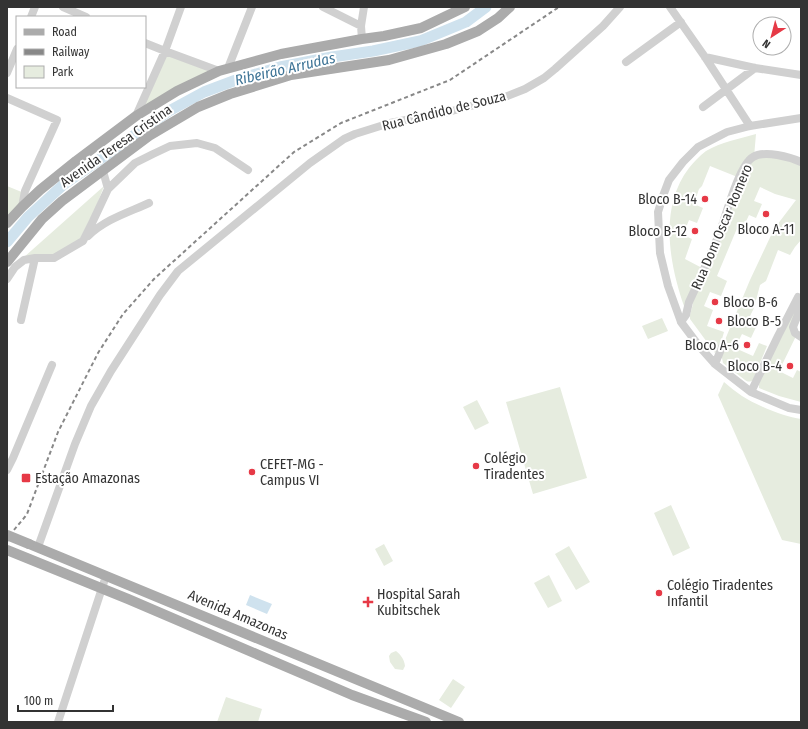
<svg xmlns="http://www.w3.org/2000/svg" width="808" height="729" font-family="'Fira Sans Condensed',sans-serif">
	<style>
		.green { fill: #e6ecdf; fill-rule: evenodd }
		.water { fill: #cfe2ee }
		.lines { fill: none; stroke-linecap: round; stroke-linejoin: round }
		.river { stroke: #cfe2ee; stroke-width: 11 }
		.minor { stroke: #d0d0d0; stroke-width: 8 }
		.major { stroke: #ababab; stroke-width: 10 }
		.rail { stroke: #888; stroke-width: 2; stroke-dasharray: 4 3; stroke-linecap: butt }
		.major-bridge { stroke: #ababab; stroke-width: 10 }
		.poi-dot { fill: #e63946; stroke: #fff; stroke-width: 1.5 }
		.labels { text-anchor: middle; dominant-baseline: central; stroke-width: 4; stroke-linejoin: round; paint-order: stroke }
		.street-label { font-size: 14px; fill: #333; stroke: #fff }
		.poi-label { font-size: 14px; fill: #333; stroke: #fff; text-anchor: start }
		.water-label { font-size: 15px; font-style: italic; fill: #3f7597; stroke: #fff }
	</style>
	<rect width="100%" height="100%" fill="#fff"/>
	<!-- green -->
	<path class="green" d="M167,55L210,71L143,108Z
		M756,134L754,157L764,154L801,162V240L795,247L790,255L778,250L766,281L760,285L754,308L748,320L757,325L751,338L742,334L735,348L753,356L759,343L767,346L753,380C750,382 748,382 745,380L723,363L722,358V347L750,280L774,229L796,200L775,194L760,187L754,201L762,204L756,218L749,215L743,228L738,226L717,276L727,281L721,296L710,292L704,306L713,310L707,326L724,332C722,339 720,347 715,353L690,319V315L693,304L687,301L685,306H684C669,263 659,207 689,168C694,162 699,156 706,151C721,142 739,139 756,134ZM710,166L740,178L704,269L685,259L692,239L683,235L689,220L697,223L703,208L694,204L699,189L702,186Z
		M7,186L24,193L21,205L7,218Z
		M104,186L83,241L54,258H23Z
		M801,301V318H799L793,327L797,334L779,371L793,378L797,370L801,372V402L779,396L759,388V384L778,336Z
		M662,318L668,331L648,339L642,326Z
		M724,382C730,387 736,392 742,396C756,405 784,417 801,419V544L782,540L718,395Z
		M560,387L587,478L533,494L506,402Z
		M477,400L489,423L475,430L463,407Z
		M671,505L690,548L673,556L654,513Z
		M384,544L393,561L384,566L375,549Z
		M569,546L590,582L576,590L555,554Z
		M549,575L562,601L548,608L534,583Z
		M396,651C401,655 404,659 405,666L403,670L395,669L390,662L389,656L391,653Z
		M453,679L465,687L451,708L439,700Z
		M226,697L262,709L258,722H217Z"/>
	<!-- water -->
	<path class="water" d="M250,595L272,604L267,614L246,605Z"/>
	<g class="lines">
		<!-- river -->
		<path class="river" d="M7,242L28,217L63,185L169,111L204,92L236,80L280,67L332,57L373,51L420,41L466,22L486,7"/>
		<!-- minor -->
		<path class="minor" d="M63,7L86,17
			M323,7L361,26
			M670,7L705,57L750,126
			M31,17L35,7
			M362,39L361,26L364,7
			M145,43L165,51L219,71
			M705,57L755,68L801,75
			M626,62L681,22
			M228,68L252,7
			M7,73L17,49
			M7,98L57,120L25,191L22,207
			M703,107L755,68
			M136,116L165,51L181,7
			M801,118L750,126L727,132L698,147L683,162L669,180L663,196L658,212L660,253L668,286L681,322L699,346L715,364L751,392L789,408L801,410
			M103,171L108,189
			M88,236C106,219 127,213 149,203
			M7,279L15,267L24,260L35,258H54L83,241L93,221L108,189L135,163L153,154L170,146L197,143L215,148L248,170
			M801,307L793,327L795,333L801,337
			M21,320L35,258
			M681,322L686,315L689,302C700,279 710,255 720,232C726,215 739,165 753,157C765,150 790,157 801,162
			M715,364L722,347
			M751,392L778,336L798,297L801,302
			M7,470L13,458L52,365
			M38,547L75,444L91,406L111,371L160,295L178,271L310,163L344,139L355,134L390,123L448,112L505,97L525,89L544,78L555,69L603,26L620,7
			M58,722L106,576"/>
		<!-- major -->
		<path class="major" d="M7,223L22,207L40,190L76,161L136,116L177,91L219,71L281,54L362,39L384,36L421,28L465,7
			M7,262L42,219L62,201L149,136L198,107L230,94L291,75L389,60L446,44L478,31L498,18L510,7
			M29,544L459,722
			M7,550L128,599L352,695L426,722"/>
		<!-- rail -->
		<path class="rail" d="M7,542C11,531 20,524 27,514L58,432L98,353L123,314L154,279L294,152L341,123L450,80L559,7"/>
		<!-- major-bridge -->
		<path class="major-bridge" d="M7,535L29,544"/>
	</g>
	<!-- markers -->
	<g class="poi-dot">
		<circle cx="705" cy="199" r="4"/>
		<circle cx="766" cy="214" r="4"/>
		<circle cx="695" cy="231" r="4"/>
		<circle cx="715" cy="302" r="4"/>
		<circle cx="719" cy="321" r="4"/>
		<circle cx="747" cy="345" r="4"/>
		<circle cx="790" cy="366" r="4"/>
		<circle cx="476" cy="466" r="4"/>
		<circle cx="252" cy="472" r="4"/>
		<rect x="21" y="473" width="10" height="10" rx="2"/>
		<circle cx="659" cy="593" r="4"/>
		<path d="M366 596h4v4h4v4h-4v4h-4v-4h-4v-4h4z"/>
	</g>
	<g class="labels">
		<!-- street labels -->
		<g class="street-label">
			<text transform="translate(444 111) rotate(-14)">Rua Cândido de Souza</text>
			<text transform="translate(116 146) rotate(-35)">Avenida Teresa Cristina</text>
			<text transform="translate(722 227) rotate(-67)">Rua Dom Oscar Romero</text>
			<text transform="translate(238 615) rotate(23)">Avenida Amazonas</text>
		</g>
		<!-- poi labels -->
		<g class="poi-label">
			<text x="697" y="199" text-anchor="end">Bloco B-14</text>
			<text x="766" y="229" text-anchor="middle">Bloco A-11</text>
			<text x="687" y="231" text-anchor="end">Bloco B-12</text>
			<text x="723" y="302">Bloco B-6</text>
			<text x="727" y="321">Bloco B-5</text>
			<text x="739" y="345" text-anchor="end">Bloco A-6</text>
			<text x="782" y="366" text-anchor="end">Bloco B-4</text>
			<text x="484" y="458">Colégio<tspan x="484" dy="16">Tiradentes</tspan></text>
			<text x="260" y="464">CEFET-MG -<tspan x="260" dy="16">Campus VI</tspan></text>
			<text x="35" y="478">Estação Amazonas</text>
			<text x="667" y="585">Colégio Tiradentes<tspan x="667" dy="16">Infantil</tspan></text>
			<text x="377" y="594">Hospital Sarah<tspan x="377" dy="16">Kubitschek</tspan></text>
		</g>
		<!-- water labels -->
		<g class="water-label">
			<text transform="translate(285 69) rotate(-13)">Ribeirão Arrudas</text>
		</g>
	</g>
	<!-- border -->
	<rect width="808" height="729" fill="none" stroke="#333333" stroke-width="16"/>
	<!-- legend -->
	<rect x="16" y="16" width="130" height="72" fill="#ffffff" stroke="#adadad"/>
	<rect x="24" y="29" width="20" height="6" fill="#ababab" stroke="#adadad"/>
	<text x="52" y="36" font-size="12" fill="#333333">Road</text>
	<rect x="24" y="49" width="20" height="6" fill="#888888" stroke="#adadad"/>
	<text x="52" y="56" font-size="12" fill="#333333">Railway</text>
	<rect x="24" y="66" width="20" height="12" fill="#e6ecdf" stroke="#adadad"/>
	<text x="52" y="76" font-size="12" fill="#333333">Park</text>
	<!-- north arrow -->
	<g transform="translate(772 36) rotate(216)"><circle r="19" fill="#ffffff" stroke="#adadad"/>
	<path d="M0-3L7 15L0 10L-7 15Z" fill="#e63946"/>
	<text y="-6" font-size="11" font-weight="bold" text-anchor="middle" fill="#333333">N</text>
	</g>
	<!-- scale -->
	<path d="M18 705v6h95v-6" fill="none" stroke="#333333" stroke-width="2"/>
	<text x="24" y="705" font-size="12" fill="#333333" stroke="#ffffff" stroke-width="3" paint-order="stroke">100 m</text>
</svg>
